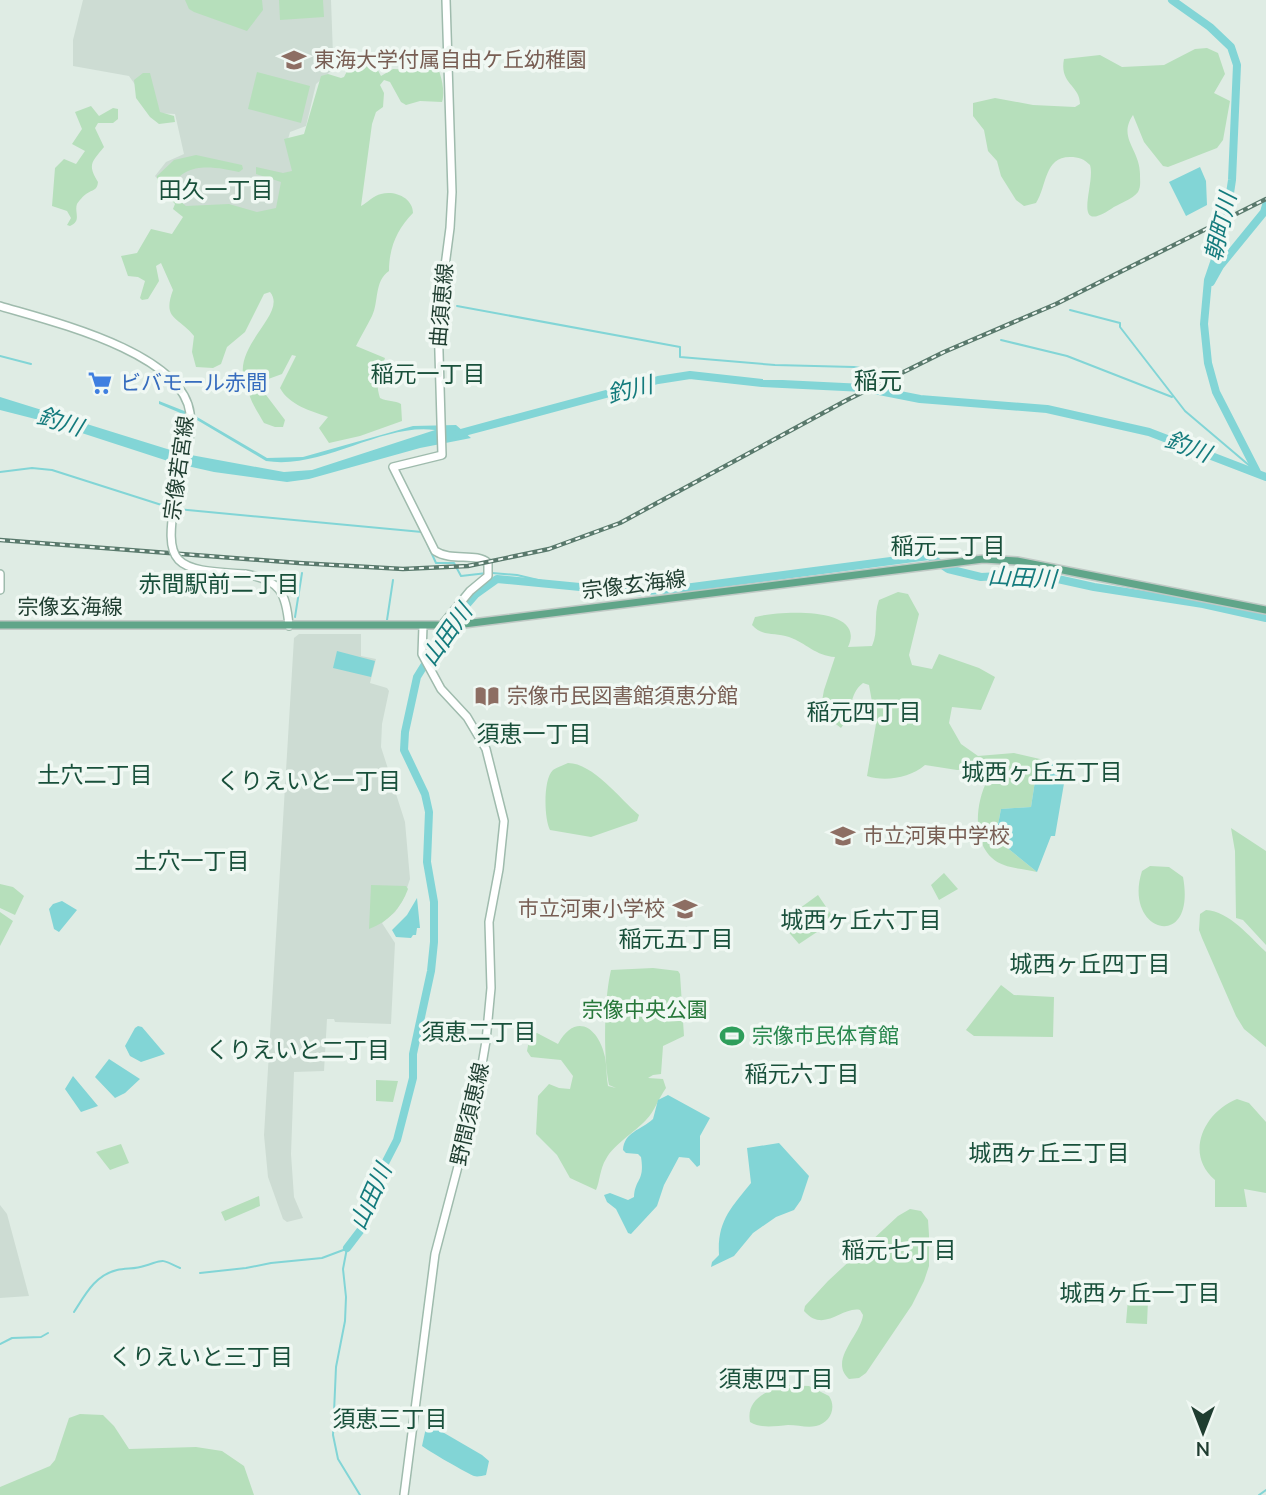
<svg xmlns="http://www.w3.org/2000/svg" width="1266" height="1495" font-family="'Nunito Sans','Noto Sans JP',sans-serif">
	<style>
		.built { fill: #cddcd3 }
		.green { fill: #b6dfbb }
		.water { fill: #82d5d6 }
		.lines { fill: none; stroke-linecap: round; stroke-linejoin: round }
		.stream { stroke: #82d5d6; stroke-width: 2 }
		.river { stroke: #82d5d6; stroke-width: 8 }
		.secondary-casing { stroke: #9fbbad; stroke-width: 10 }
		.primary-casing { stroke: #c0c9c5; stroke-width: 10 }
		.secondary { stroke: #fff; stroke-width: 7 }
		.primary { stroke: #60a589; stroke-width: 7 }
		.rail-casing { stroke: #59796c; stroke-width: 4.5 }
		.rail { stroke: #f0f8f3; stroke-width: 2; stroke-dasharray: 5; stroke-linecap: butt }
		.secondary-bridge-casing { stroke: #9fbbad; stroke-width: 10; stroke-linecap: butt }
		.secondary-bridge { stroke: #fff; stroke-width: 7 }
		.labels { text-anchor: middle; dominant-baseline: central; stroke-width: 7; stroke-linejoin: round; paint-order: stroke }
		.education-label { font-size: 21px; fill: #785e54; stroke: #f0f8f3; text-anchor: start }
		.street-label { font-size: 21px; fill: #1f3d30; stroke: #f0f8f3 }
		.shop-label { font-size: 21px; fill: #366cbe; stroke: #f0f8f3; text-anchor: start }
		.park-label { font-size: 21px; fill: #267739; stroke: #f0f8f3 }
		.leisure-label { font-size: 21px; fill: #27864d; stroke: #f0f8f3; text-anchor: start }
		.neighbourhood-label { font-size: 23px; fill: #19503b; stroke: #f0f8f3 }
		.water-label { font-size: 23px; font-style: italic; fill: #147b7d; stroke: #f0f8f3 }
		.quarter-label { font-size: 24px; fill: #19503b; stroke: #f0f8f3 }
	</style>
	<rect width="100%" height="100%" fill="#dfece4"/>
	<!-- built -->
	<path class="built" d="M83,0H331L333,55L329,66L332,70L316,84L306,126L290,132L287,143L294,172L279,216L183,210L155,176L166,162L184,154L175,114L155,113L129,76L73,66V40Z
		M299,634H361V656L376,659L370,683L387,688L389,691L382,724L381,747L405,822L410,879L403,900L395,912L382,923L395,943L391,1024L335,1022L334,1019H327L324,1071L294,1072L291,1154L294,1197L303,1218L287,1222L283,1219L268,1177L264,1135L294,638Z
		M0,1205L7,1214L29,1296L0,1298Z"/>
	<!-- green -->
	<path class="green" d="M185,0H262L263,10L247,31L194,12L189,9Z
		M279,0H323L324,17L280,20Z
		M1207,48L1218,53L1225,74L1214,93L1230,101L1223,140L1217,148L1168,167L1163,166L1144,142L1133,115C1117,139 1141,149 1140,176C1140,181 1141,187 1138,192C1133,199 1118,204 1111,209C1070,236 1096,184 1090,165C1084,159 1079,157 1070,157C1044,157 1047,186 1036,203L1024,206L1016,200L1001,176L997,161L988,151L984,130L973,116V103L995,98L1033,105L1075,107L1080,104C1080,85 1059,84 1064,59L1100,55L1122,67L1164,65L1195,49Z
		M356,54H369L381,76L393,69L415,70L418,60L431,58C440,66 446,90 442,102L420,101L406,105L401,102L390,82L384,80L380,85L384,93L383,107L376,112L372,124L361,206C367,203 374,195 381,194C395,190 413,198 413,213C397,229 389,248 389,271C374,281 379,302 372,316C367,326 361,336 356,346L385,358C380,374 374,378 380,398C387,402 395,400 401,404L402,421L360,436L329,443L319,428L328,417C311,411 289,405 280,388L296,356L292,355L282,374L260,382V387L285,420L283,427H275L264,423C259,414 252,404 249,394C248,391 249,387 248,384C245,376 244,382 243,374C239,341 287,312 270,292L264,294L245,332L227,347L221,364L213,368L196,367L192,352L194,336C178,316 162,320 173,290L161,263L156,266L159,281L148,299L142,300L140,298L145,281L138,277L128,276L121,256L137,253L151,229L172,234L183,217L173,209L175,204L167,195L169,192L157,183V176L174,160L196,155L242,165L243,169L239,172C216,167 181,160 172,190L175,197L186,206L229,204L257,212L276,208L281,182L256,174V167L283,173L292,171L284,139L304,134L321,76L328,74L341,78L344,77Z
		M257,72L310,86L301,123L248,109Z
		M143,73H150L160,112L174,116L175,122L159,124L150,117L136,98L134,80Z
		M91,106L99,116L113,108L118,109V119L113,123H98L95,128L104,147C92,162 87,164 98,182C97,191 93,189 86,194C83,196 79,201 77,204C74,212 82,221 70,226L67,225L71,218L67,211L52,206L55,168L64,159L76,164L85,151L72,144L82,129L75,112Z
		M898,592L908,594L919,614L909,655L912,665L932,669L939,654L979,668L995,677L981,710L952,707L949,723L961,744L978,756L1014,753L1053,762L1045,767L1037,768L1031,807L1001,809L996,835L1005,846L1037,872C1027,869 1014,869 1004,865C971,853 974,806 987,781L980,769L957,770L925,765C910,778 885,782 867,776L876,724L869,685L863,683C848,694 853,714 841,728L820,712L824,690L835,657C816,656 806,643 789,637C775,632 762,637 752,625L755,617C776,611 868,605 848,647L872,646C879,631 873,616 879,600Z
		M568,763C593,763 620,799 639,815L637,821L591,837L550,830C544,819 543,779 553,770C557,767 564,765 568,763Z
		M1231,828L1266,851V945L1243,920L1236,918L1235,851Z
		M1150,866L1169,867L1183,877C1197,953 1122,933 1142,871Z
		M944,873L958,889L939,900L931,885Z
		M0,884L13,887L24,896L15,915L0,908Z
		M371,885L406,886L408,889C401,908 388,922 369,929Z
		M818,895L835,920L799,944L785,928L796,911Z
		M1206,910C1229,911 1250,937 1266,952V1047L1244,1029L1236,1016L1202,938L1199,930L1200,914Z
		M0,912L13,921L0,946Z
		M653,968L678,971L680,974L684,1036L663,1046L661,1074L653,1075L648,1078L663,1079L666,1088C658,1099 655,1111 646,1120C635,1132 613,1145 606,1159C600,1168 600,1181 596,1190L570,1178L557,1155L536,1134L538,1096L549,1084L559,1088L570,1089L573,1076L561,1060L531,1057L527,1051L530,1035L537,1033L558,1044C576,1011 599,1028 605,1057C607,1067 606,1076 608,1086L616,1088L609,1085C603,1056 604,1000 611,970Z
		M1001,985L1014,995L1054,997L1053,1037L974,1036L966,1030Z
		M376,1080L398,1081L393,1102L376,1101Z
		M1237,1099L1249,1103L1266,1122V1193L1244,1189L1247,1207H1215V1180C1184,1154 1204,1112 1237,1099Z
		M121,1144L129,1163L110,1170L96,1152Z
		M259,1196L260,1206L225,1221L221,1212Z
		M910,1209L921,1211L928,1220L929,1235V1266L924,1281L912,1305L866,1373L859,1378L849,1379C828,1360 861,1335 863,1315L860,1310C842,1306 824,1334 804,1311L805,1306L828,1281L898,1216Z
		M1128,1299L1148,1300L1147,1324L1126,1323Z
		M783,1385L809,1386L829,1396C837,1408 830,1423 816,1426C807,1428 798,1425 788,1425C776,1426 761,1429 750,1422C746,1400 765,1392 783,1385Z
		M80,1414L103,1415L114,1426L129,1449L196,1447L222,1451L244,1466L254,1495H0V1487L50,1466L55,1460L69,1418Z"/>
	<!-- water -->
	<path class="water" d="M1200,167L1206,181L1207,205L1186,216L1169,182Z
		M0,397L180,453L284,472L312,470L435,430C381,423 323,470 266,461L197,420L159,404V401L192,414L267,458L303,457L413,426L456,425L471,438L420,448L309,479L287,482L214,472L174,463L51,423L0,410Z
		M337,651L375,661L371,677L333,668Z
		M1053,762L1067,766L1055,836H1051L1037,872L1005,846L996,835L1001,809L1031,807L1037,768L1045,767Z
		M417,898L420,928H417L416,935H413L411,938L396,937L392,930L407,915Z
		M62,901L77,910L59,932L54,929L49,909L53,904Z
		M138,1026L142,1027L165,1054L141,1062L130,1056L125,1046L135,1028Z
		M109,1059L140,1079L125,1093L115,1098L95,1077Z
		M73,1076L98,1106L81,1112L65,1089Z
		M668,1095L710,1118L700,1136V1165L697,1167L689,1158L679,1157L664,1185L657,1206L631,1234L628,1233L616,1209L607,1202L604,1195L610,1193L628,1200L634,1197C635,1178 645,1182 641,1157L638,1154L626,1153L623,1150C624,1132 641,1130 653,1119L658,1100Z
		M779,1143L809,1176L801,1200L794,1210L776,1217L753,1233L734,1256L711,1267L712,1262L719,1255C717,1221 731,1208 751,1183L747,1148Z
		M427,1423L482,1455L489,1461L486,1475C482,1476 477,1477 474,1476C470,1475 425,1449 422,1446Z"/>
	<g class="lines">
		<!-- stream -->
		<path class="stream" d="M457,306L680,347V357L775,365L854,367L886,372
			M1070,310L1120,323V327L1185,411L1257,472
			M1001,340L1067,356L1172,397
			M0,356L31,364
			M0,472L32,468L52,470L171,508
			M177,509L422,532
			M427,543L436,563H454L461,576L487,573
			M492,573L517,575L559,585
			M295,617L302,573
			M387,620L393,580
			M347,1248L343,1269L346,1297L345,1321L336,1367L333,1435L338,1459L360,1495
			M200,1273L246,1268L271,1263L322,1258L346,1249
			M74,1312C85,1295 95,1275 117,1270C126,1268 136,1269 144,1266C165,1260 159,1258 180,1268
			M0,1344L12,1338L41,1337L48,1333
			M1259,1495L1266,1490"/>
		<!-- river -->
		<path class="river" d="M1172,0L1210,27L1231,47L1237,65L1232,180L1224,233L1208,280L1204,324L1208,363L1216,392L1257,472
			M1211,282L1220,266L1264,212L1266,205
			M457,434L658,380L690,375L762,383L864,388L920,399L1047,409L1149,432L1266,477
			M347,1248L360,1231L371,1208L372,1197L381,1171L397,1140L413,1078V1054L431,971L434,942V902L427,862L429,812L425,794L404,750L405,732L417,677L450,624L476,594L497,579L631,592L677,589L929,556L948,569L981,577L1035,574L1094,587L1203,604L1266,618"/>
		<!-- secondary casing -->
		<g class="secondary-casing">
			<path id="secondary" d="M0,306C50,321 182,352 190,413C193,439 182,469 176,493
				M0,574V590
				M245,574C280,580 286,592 289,626
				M442,625L470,591L488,576V563C476,552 452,562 435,551L393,467L442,455L438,319L450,228L452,192L446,0
				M404,1495L435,1254L477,1094L486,1041L491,988L489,922L499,869L504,821L486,749L467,717L441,689L422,654L423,626"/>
		</g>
		<!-- primary casing -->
		<g class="primary-casing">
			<path id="primary" d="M0,625H456L983,559L1017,561L1266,610"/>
		</g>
		<!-- secondary -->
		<use href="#secondary" class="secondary"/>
		<!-- primary -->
		<use href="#primary" class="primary"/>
		<!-- rail casing -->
		<g class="rail-casing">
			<path id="rail" d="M0,540L299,563L403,569L468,566L549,549L620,523L847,400L944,352L1056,304L1266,199"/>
		</g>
		<!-- rail -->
		<use href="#rail" class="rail"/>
		<!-- secondary-bridge casing -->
		<g class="secondary-bridge-casing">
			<path id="secondary-bridge" d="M176,493C163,567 173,570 245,574"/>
		</g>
		<!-- secondary-bridge -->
		<use href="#secondary-bridge" class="secondary-bridge"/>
	</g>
	<!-- icons -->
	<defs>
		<g id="school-bare" transform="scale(1.89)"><path d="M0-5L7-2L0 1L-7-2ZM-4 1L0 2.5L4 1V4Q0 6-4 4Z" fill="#8d6e63" stroke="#f0f8f3" stroke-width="2.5" paint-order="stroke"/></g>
		<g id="supermarket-bare" transform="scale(1.89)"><path d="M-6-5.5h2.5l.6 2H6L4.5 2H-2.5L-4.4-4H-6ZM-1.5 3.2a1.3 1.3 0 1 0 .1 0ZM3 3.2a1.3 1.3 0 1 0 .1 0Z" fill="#3f7fe0" stroke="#f0f8f3" stroke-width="2.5" paint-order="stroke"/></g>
		<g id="library-bare" transform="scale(1.89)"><path d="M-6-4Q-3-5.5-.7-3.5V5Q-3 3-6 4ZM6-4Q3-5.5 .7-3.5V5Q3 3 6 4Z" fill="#8d6e63" stroke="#f0f8f3" stroke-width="2.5" paint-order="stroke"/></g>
		<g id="stadium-bare" transform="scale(1.89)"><path d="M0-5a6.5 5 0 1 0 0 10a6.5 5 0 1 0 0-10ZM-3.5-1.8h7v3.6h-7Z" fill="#2e9e5b" stroke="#f0f8f3" stroke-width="2.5" paint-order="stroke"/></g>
	</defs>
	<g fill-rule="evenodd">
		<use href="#school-bare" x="294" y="60"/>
		<use href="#supermarket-bare" x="100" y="383"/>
		<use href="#library-bare" x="487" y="696"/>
		<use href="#school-bare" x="843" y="836"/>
		<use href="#school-bare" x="685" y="909"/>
		<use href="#stadium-bare" x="732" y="1036"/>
	</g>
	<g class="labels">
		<!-- education labels -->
		<g class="education-label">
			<text x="314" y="60">東海大学付属自由ケ丘幼稚園</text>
			<text x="507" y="696">宗像市民図書館須恵分館</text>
			<text x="863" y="836">市立河東中学校</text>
			<text x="665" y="909" text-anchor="end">市立河東小学校</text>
		</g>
		<!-- street labels -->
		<g class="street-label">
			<text transform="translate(442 305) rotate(-85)">曲須恵線</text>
			<text transform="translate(179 468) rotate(-82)">宗像若宮線</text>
			<text transform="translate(634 585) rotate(-7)">宗像玄海線</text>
			<text x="70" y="607">宗像玄海線</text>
			<text transform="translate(470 1114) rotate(-77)">野間須恵線</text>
		</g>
		<!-- shop labels -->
		<g class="shop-label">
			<text x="120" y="383">ビバモール赤間</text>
		</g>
		<!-- park labels -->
		<g class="park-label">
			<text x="645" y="1010">宗像中央公園</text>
		</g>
		<!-- leisure labels -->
		<g class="leisure-label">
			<text x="752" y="1036">宗像市民体育館</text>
		</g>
		<!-- neighbourhood labels -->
		<g class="neighbourhood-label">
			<text x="216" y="190">田久一丁目</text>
			<text x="428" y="374">稲元一丁目</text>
			<text x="948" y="546">稲元二丁目</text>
			<text x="219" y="584">赤間駅前二丁目</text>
			<text x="864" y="712">稲元四丁目</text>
			<text x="534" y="734">須恵一丁目</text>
			<text x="1042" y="772">城西ヶ丘五丁目</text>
			<text x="95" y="775">土穴二丁目</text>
			<text x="309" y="781">くりえいと一丁目</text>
			<text x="192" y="861">土穴一丁目</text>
			<text x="861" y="920">城西ヶ丘六丁目</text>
			<text x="676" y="939">稲元五丁目</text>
			<text x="1090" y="964">城西ヶ丘四丁目</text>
			<text x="479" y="1032">須恵二丁目</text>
			<text x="298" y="1050">くりえいと二丁目</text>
			<text x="802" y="1074">稲元六丁目</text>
			<text x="1049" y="1153">城西ヶ丘三丁目</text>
			<text x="899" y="1250">稲元七丁目</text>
			<text x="1140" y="1293">城西ヶ丘一丁目</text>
			<text x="201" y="1357">くりえいと三丁目</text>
			<text x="776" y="1379">須恵四丁目</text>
			<text x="390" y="1419">須恵三丁目</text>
		</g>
		<!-- water labels -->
		<g class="water-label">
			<text transform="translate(1221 227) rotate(-77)">朝町川</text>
			<text transform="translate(630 390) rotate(-14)">釣川</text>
			<text transform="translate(60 422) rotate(17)">釣川</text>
			<text transform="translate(1188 447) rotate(21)">釣川</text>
			<text transform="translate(1022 578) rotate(3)">山田川</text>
			<text transform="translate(447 635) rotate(-55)">山田川</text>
			<text transform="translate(371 1197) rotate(-66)">山田川</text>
		</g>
		<!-- quarter labels -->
		<g class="quarter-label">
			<text x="878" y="381">稲元</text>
		</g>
	</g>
	<!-- north arrow -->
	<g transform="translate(1203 1432) rotate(180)" stroke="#f0f8f3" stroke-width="5" paint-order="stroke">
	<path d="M0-5L12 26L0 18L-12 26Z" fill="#1f3d30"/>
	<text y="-10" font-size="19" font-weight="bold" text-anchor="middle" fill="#1f3d30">N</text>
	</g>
</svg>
